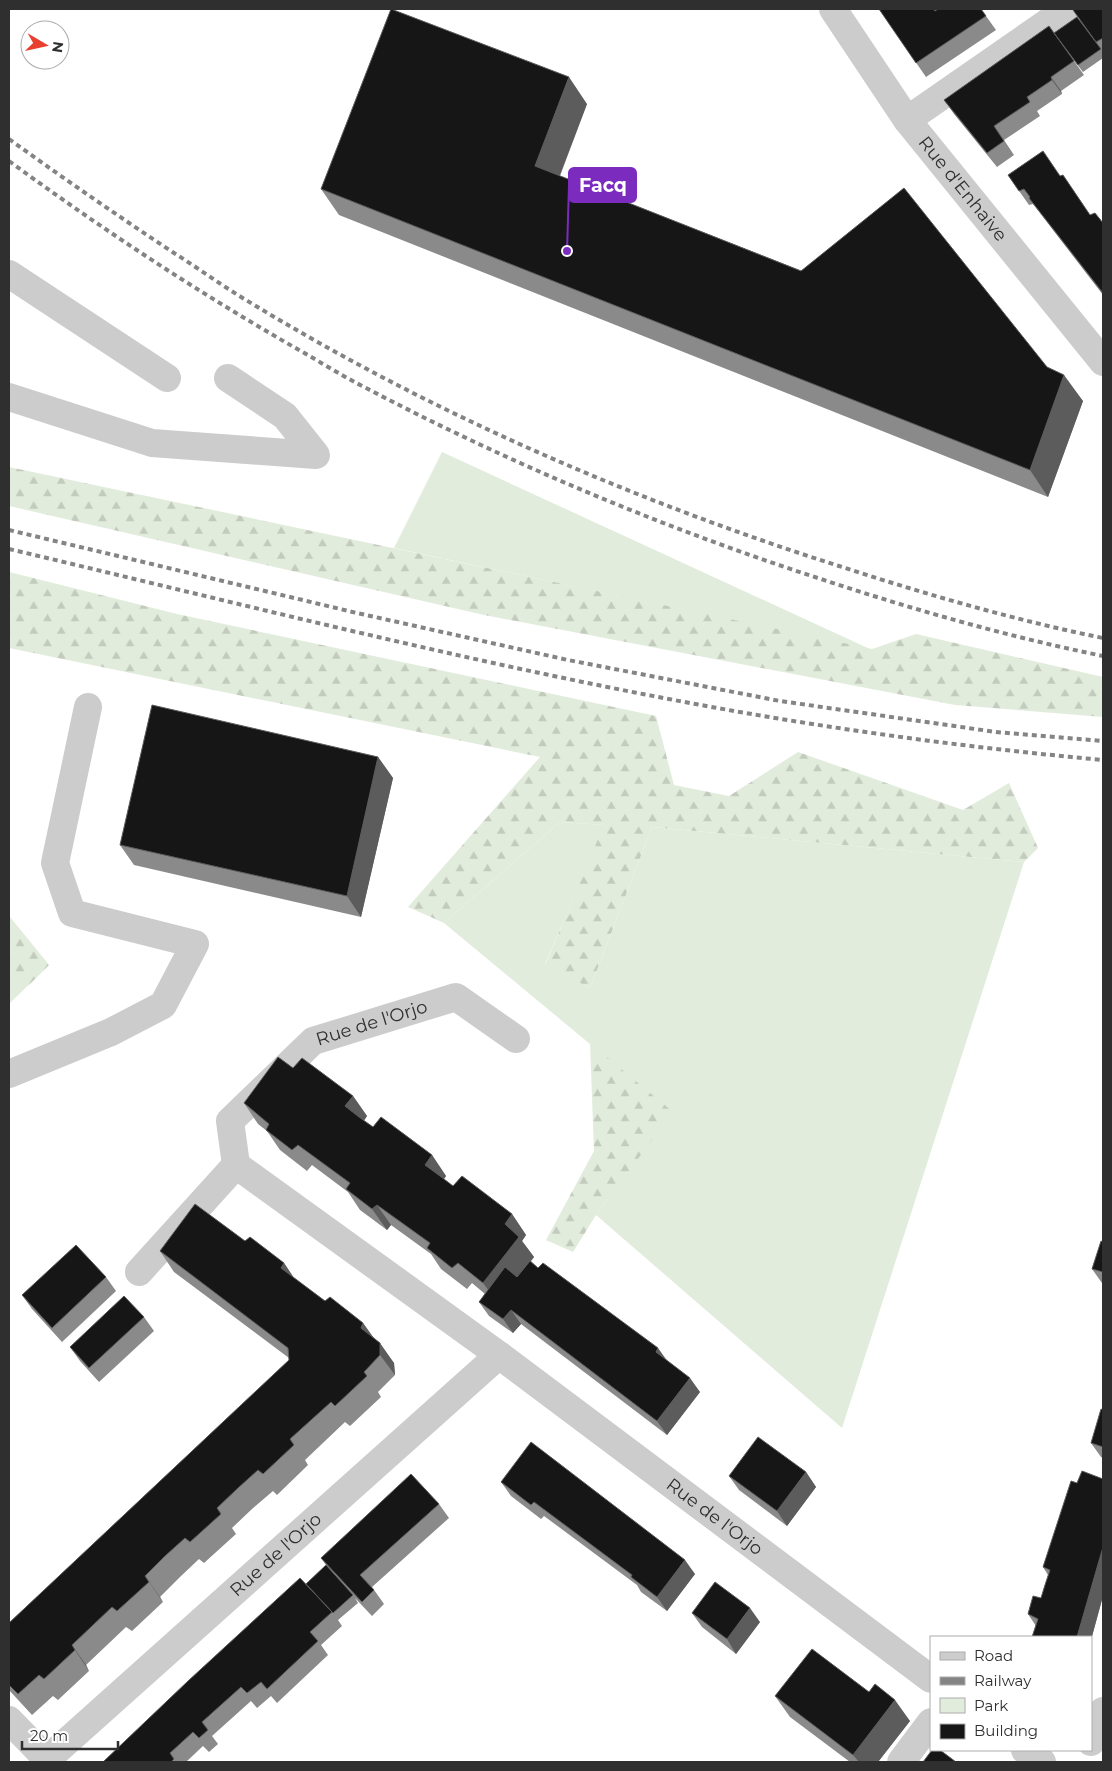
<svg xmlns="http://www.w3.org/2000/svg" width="1112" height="1771" font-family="Montserrat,sans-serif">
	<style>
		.green { fill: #e2ecdc }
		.forest { fill: url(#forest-firs) }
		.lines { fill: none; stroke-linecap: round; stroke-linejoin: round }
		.minor { stroke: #ccc; stroke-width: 28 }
		.rail { stroke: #848484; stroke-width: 4; stroke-dasharray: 5 4; stroke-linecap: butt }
		.wall { fill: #8a8a8a }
		.shaded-wall { fill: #5c5c5c }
		.building { fill: #161616; stroke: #5c5c5c }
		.labels { text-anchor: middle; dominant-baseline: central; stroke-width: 5; stroke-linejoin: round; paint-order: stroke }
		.street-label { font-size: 18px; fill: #2f2f2f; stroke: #fff }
		.leader { fill: none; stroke: #7b2cbf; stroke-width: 2 }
		.callout-dot { fill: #7b2cbf; stroke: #fff; stroke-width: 2 }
		.callout { fill: #7b2cbf; stroke: #7b2cbf; stroke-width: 2 }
		.callout-label { font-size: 19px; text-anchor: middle; font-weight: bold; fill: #fff }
	</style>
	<defs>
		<pattern id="forest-firs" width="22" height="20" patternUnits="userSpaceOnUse" patternTransform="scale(1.25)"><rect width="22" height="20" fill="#e2ecdc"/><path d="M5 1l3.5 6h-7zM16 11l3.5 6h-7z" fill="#c2cbbd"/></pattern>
	</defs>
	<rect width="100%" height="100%" fill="#fff"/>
	<!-- green -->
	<path class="green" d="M442,452L872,650L394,548Z
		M560,822L605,825L545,964L590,988L652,827L1024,862L842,1428L596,1215L672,1112L444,923Z
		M9,916L49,965L9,1004Z"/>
	<!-- forest -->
	<path class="forest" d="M9,467L872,649L916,634L1103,677V717L955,705L484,615L9,506Z
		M9,572L177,614L656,716L674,785L729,796L798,752L963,810L1009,783L1038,848L1024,862L652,827L590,988L545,965L604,825L560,822L444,923L408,907L540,757L9,648Z
		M9,916L49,965L28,986L9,976Z
		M590,1043L673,1112L596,1215L573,1252L546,1240L594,1151Z"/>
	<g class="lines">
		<!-- minor -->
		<g class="minor">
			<path id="s1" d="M833,9L907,120L1103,362"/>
			<path d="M907,120L1067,9"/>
			<path d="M9,274L167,378"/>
			<path d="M9,397L152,443L316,455L285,416L228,378"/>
			<path d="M9,1074L111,1032L163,1005L195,944L72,913L55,863L88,707"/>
			<path id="s2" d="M236,1165L230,1121L313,1041L456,997L516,1039"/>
			<path d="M139,1272L236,1165L499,1355"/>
			<path d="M9,1720L47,1759"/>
			<path d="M1091,1742L1103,1711"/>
			<path d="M1025,1750L1042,1762"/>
			<path id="s3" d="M44,1762L499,1355L931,1679"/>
			<path d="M901,1762L931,1722"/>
		</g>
		<!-- rail -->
		<path class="rail" d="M9,139C63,178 118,216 174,253C198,268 221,285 246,300C431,413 632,500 839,566C925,594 1014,620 1103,638
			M9,161C102,229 199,293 299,350C322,363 344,377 368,389C515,466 669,530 827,581C918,611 1010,637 1103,656
			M9,530L357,613L568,660L780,701L996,732L1103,741
			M9,549C263,609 517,675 775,718C884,736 993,750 1103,760"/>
	</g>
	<!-- wall -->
	<path class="wall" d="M879,9L935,11L981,9L996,30L926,77Z
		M1103,9V58L1083,72L1069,54L1084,75L1061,91L1062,94L1037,111L1040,116L1004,140L1014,155L997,167L954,114L944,100L1054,33Z
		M587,104L560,176L1047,367L1083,401L1048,497L339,215L321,189Z
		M1008,175L1060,176L1090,215L1103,223V295L1033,204L1029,205Z
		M378,757L393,778L361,917L134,865L120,845Z
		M293,1068L353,1096L367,1116L364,1121L373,1127L432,1155L446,1176L444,1179L453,1186L512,1214L526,1235L522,1241L534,1257L531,1261L538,1268L665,1359L700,1392L667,1435L521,1324L513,1333L489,1316L479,1302L485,1294L472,1283L467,1289L441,1269L431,1254L391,1225L387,1230L360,1210L348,1192L312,1165L307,1171L280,1150L267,1131L258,1124L244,1103Z
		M245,1241L284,1263L294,1278L325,1301L363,1323L373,1337L394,1363L395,1375L378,1392L381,1397L350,1426L345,1422L305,1460L308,1465L277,1495L273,1491L252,1509L232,1528L236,1534L204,1563L199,1559L180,1577L160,1597L163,1602L132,1631L126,1627L86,1665L89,1671L58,1700L53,1696L32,1715L9,1690V1623L289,1360V1358L174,1272L160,1251Z
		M1103,1242V1283H1102L1092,1269Z
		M106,1277L116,1291L62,1342L32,1309L22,1295Z
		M144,1317L154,1331L99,1382L80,1361L70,1347Z
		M1103,1410V1458L1101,1457L1091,1443Z
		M806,1472L816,1487L787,1526L739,1490L729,1476Z
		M1103,1479V1596L1091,1640L1036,1626L1028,1614L1041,1598L1048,1575L1043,1567L1077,1483Z
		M501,1482L695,1574L667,1611L641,1592L637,1585L544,1516L541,1519L511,1496Z
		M439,1504L449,1518L372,1587L384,1604L372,1616L355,1598L358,1603L338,1620L342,1626L321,1645L328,1655L277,1703L271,1696L257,1708L251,1701L212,1736L218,1744L209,1752L203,1746L186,1762H103L306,1584L326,1565L321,1558Z
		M692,1613L760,1622L736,1654L702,1627Z
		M869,1692L910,1721L878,1762H850L790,1717L775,1696Z"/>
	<!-- shaded-wall -->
	<path class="shaded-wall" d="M569,77L587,104L553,193L535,166Z
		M1051,77L1061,91L1062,94L1052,80Z
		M1064,375L1083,401L1048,497L1030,470Z
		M378,757L393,778L361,917L347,896Z
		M353,1096L367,1116L359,1127L345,1106Z
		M432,1155L446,1176L439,1186L425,1165Z
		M377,1205L391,1225L387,1230L372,1209Z
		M512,1214L526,1235L522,1241L534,1257L498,1303L483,1283L505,1224Z
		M284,1263L298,1284L281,1268Z
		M511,1310L521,1324L513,1333L503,1319Z
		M363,1323L378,1344L361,1328Z
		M380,1343L394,1363L395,1375L380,1355Z
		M658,1348L668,1362L656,1352Z
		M690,1378L700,1392L667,1435L657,1421Z
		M806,1472L816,1487L787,1526L777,1511Z
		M1103,1547V1596L1091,1640V1637H1077Z
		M685,1560L695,1574L667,1611L657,1597Z
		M145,1576L160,1597L163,1602L149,1582Z
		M750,1608L760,1622L736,1654L727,1639Z
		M72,1645L86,1665L89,1671L75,1650Z
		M895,1700L910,1721L878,1762H859L853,1755Z"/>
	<!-- building -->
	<path class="building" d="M391,9L569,77L535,166L801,271L904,188L1047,367L1064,375L1030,470L321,189Z
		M879,9H934L935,11L938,9H981L986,16L916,63Z
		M1075,9H1103V38L1096,42L1073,10Z
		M1077,17L1101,49L1078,65L1054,33Z
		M1049,26L1074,61L1051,77L1052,80L1027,97L1030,102L994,126L1004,141L987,153L944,100Z
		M1043,151L1060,176L1063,175L1090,215L1095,213L1103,223V293L1029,198L1030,197L1024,189L1019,191L1008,175Z
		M152,705L378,757L347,896L120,845Z
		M278,1057L293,1068L302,1058L353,1096L345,1106L359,1117L373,1127L381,1117L432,1155L425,1165L440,1176L453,1186L462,1176L512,1214L505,1224L519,1237L483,1283L458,1263L452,1268L427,1248L430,1243L377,1205L372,1209L346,1189L350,1183L298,1145L292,1150L266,1130L269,1124L244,1103Z
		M195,1204L245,1241L250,1237L284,1263L281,1268L325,1301L330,1297L363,1323L361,1328L380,1343V1355L364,1372L367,1376L335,1406L331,1402L290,1439L294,1445L263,1474L258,1470L238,1488L217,1508L221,1514L190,1542L185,1538L165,1556L145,1576L149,1582L117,1611L112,1607L72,1645L75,1650L44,1679L39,1675L18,1694L9,1685V1623L289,1360L288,1348L160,1251Z
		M1101,1241L1103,1242V1272L1092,1269Z
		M76,1245L106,1277L52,1328L22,1295Z
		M530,1261L538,1268L543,1263L658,1348L656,1352L690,1378L657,1421L511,1310L503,1319L479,1302L505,1267L517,1277Z
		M124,1296L144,1317L89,1368L70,1347Z
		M1101,1409L1103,1410V1447L1091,1443Z
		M758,1437L806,1472L777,1511L729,1476Z
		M531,1442L685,1560L657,1597L631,1577L632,1575L534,1502L531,1505L501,1482Z
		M1082,1471L1103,1479V1547L1077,1637H1032L1038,1619L1028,1614L1033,1596L1041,1598L1045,1585L1050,1570L1043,1567L1071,1481L1077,1483Z
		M411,1474L439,1504L360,1575L374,1590L362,1602L321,1558Z
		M326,1565L353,1595L333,1613L306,1584Z
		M300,1578L332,1612L310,1632L318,1641L267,1689L261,1682L247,1693L241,1687L202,1722L208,1730L199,1738L193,1732L170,1753L174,1759L171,1762H103L188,1681Z
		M715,1582L750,1608L727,1639L692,1613Z
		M812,1649L869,1692L875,1684L895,1700L853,1755L775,1696Z
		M932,1750H940L956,1762H923Z"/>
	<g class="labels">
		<!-- street labels -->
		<g class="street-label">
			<text stroke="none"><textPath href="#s1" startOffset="222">Rue d'Enhaive</textPath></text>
			<text stroke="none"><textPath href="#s2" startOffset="221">Rue de l'Orjo</textPath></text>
			<text stroke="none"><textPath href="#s3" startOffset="880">Rue de l'Orjo</textPath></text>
			<text stroke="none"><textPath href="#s3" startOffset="311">Rue de l'Orjo</textPath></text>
		</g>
	</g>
	<!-- callouts -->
	<path class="leader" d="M567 251L569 185"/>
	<circle class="callout-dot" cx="567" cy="251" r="5"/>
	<rect class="callout" x="569" y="168" width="67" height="34" rx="5"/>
	<g class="callout-label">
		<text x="603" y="192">Facq</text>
	</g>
	<!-- border -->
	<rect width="1112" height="1771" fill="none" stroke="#2f2f2f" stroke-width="20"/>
	<!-- legend -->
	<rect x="930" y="1636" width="162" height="115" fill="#ffffff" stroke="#acacac"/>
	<rect x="940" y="1652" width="25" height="8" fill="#cccccc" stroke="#acacac"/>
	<text x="974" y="1661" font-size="15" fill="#2f2f2f">Road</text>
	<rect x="940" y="1677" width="25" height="8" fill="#848484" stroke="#acacac"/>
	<text x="974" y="1686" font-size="15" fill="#2f2f2f">Railway</text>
	<rect x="940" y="1698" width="25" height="15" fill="#e2ecdc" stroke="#acacac"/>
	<text x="974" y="1711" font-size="15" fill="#2f2f2f">Park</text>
	<rect x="940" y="1724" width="25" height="15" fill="#161616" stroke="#acacac"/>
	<text x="974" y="1736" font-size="15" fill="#2f2f2f">Building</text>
	<!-- north arrow -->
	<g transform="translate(45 45) rotate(99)"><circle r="24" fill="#ffffff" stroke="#acacac"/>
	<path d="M0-4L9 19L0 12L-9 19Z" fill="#e83f2f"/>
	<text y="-8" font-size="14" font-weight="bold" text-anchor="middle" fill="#2f2f2f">N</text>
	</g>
	<!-- scale -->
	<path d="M22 1741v8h96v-8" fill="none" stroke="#2f2f2f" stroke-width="2.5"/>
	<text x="30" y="1741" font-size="15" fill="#2f2f2f" stroke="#ffffff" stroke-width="4" paint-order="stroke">20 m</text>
</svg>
